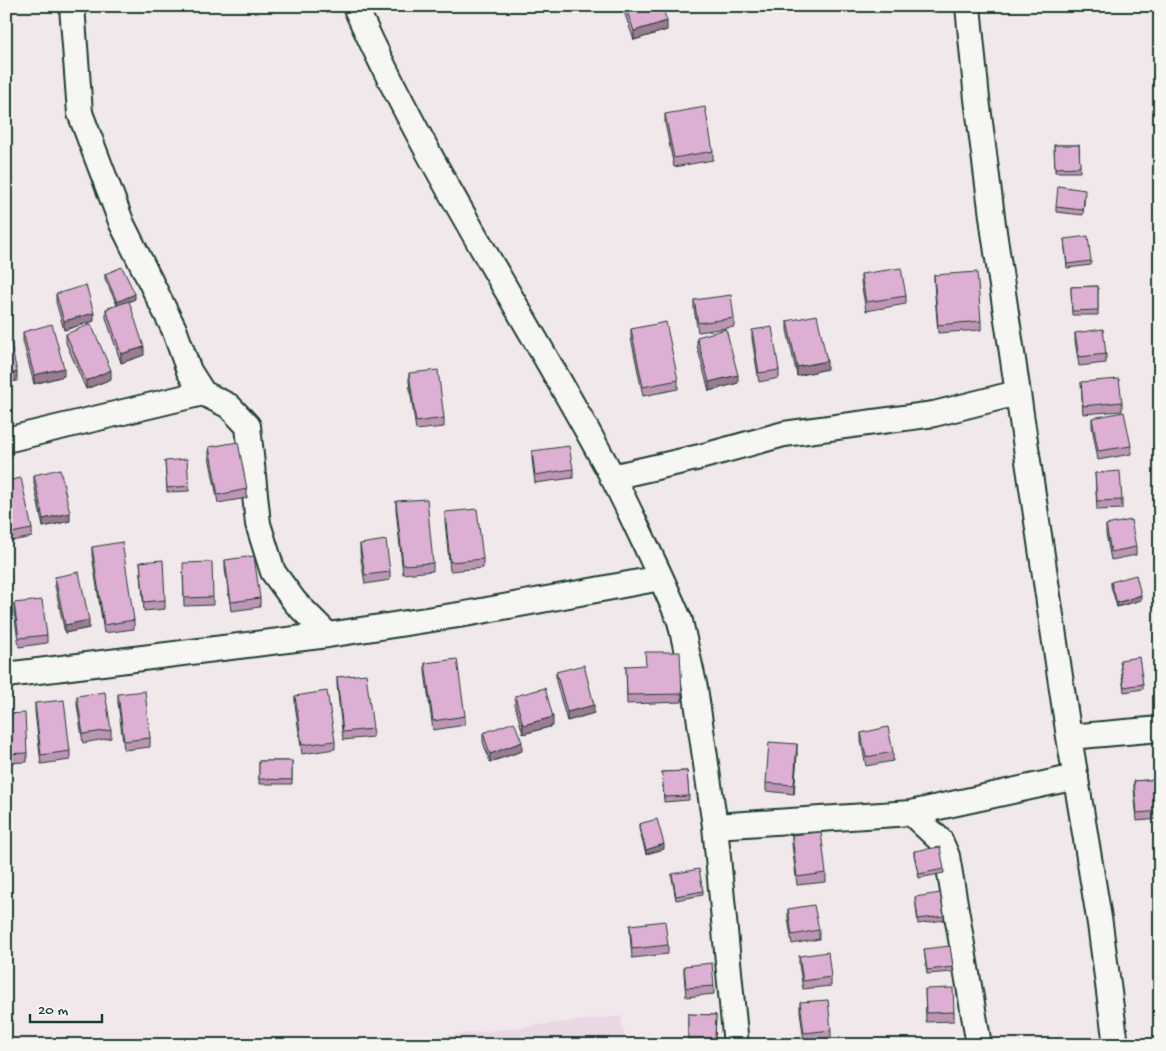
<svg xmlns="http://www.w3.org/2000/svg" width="1166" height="1051" font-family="'Gochi Hand',sans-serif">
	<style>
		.built { fill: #ebd7e4 }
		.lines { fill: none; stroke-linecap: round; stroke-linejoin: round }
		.street-casing { stroke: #1f3d34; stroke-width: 28 }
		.street { stroke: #f6f6f2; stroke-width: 24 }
		.wall { fill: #be96b5; stroke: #1f3d34 }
		.shaded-wall { fill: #9b7a93; stroke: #1f3d34 }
		.building { fill: #ddafd2; stroke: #1f3d34 }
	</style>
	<rect width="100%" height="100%" fill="#f1e8ec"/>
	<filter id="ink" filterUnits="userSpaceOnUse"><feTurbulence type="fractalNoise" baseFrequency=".02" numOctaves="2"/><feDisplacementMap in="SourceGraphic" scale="10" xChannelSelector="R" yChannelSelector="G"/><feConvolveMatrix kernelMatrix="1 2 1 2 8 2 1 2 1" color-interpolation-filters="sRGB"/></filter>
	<g filter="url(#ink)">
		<!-- built -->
		<path class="built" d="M621,1016L625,1045H362Z"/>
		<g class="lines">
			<!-- street casing -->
			<g class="street-casing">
				<path id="street" d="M72,6L80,113L122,224L174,329L189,371L203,393
					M355,6C428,169 528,319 612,476C629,509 645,544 661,578
					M968,6L977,99L994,232L1069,737L1100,924L1116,1045
					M6,440L203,393L229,406L248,426L258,524L273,572L295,602L328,635
					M612,477L700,457L784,434L934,414L1017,393
					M6,675L328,635L465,614L661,578L680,621L695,688L715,826L736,1045
					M1069,737L1160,729
					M911,813L1076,777
					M715,826L911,813L940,840L947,856L979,1045"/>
			</g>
			<!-- street -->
			<use href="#street" class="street"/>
		</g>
		<!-- wall -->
		<path class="wall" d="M622,6H662L667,30L634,40Z
			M665,114L713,151V160L674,167L665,123Z
			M1054,145H1079L1080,172H1055Z
			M1085,194L1083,215L1056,212V207Z
			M1064,239L1091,261V265L1067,268Z
			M105,274L135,299L128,302L144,355L121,363L106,318V309L117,305L105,279Z
			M861,274L906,296V304L866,311L861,282Z
			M934,275L981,321V330L938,333L934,283Z
			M1098,286V315H1072L1071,287Z
			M56,294L94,321L64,330L56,302Z
			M694,300L734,318V327L698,332L694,309Z
			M787,321L827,369L797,376L787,330Z
			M631,329L678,380V389L643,396L631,338Z
			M752,330L779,370V378L759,382L752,339Z
			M23,332L64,376L34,384L23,341Z
			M1075,333L1106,354V363L1079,366L1075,341Z
			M66,334L111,379L86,389L66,343Z
			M697,337L738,383L709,391L697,346Z
			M409,373L444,418V427L416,430L409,382Z
			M1081,382L1122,402V411L1083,414Z
			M1092,418L1131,446V454L1098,460L1092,427Z
			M209,447L247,489V498L218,503L209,456Z
			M532,451L573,469V478L535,483L532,459Z
			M165,461L189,486V491L167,492Z
			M1095,473L1122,500V509L1097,510Z
			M34,475L70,521L43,527L34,484Z
			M6,481L32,529V537L6,542Z
			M396,501L433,563V571L403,574L396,510Z
			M445,512L483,559V568L450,571L445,521Z
			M1106,525L1136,547V555L1111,560L1106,534Z
			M360,544L390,572V580L365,584L360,553Z
			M92,547L134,620V629L104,633L92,555Z
			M225,560L260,598V607L231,611L225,569Z
			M140,562L165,600V609L144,611Z
			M183,572L213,597V605L184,606Z
			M55,577L89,628L65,633L55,586Z
			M1111,582L1141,600L1117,607L1111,586Z
			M14,603L47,635V643L19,647L14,612Z
			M1120,660L1143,684V689L1124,692Z
			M425,663L465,716V725L433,730L425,672Z
			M626,666L682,694V702L627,704Z
			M556,672L594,713L567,721L556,681Z
			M337,677L373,729V737L343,740L337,685Z
			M118,694L150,738V747L124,750L118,703Z
			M77,696L111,730V738L83,743L77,705Z
			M295,696L335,741V749L302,754L295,704Z
			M515,696L553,726L523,734L515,705Z
			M35,703L70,751V760L41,764L35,711Z
			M6,714L27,753V762L6,763Z
			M483,733L522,751L490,762L483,742Z
			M861,733L893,752V761L866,766L861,741Z
			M797,753L794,794L766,791V783Z
			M259,761H292V784H259Z
			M687,771L689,800L664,802L662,772Z
			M1160,779V819L1137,821L1134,789V781Z
			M639,824L664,849L646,854L639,829Z
			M792,835L826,873V882L797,885L792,844Z
			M914,851L944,869V873L919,878L914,855Z
			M672,874L703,891V895L676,900L672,878Z
			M915,897L944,916V920L918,924Z
			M788,909L819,930V939L792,944L788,918Z
			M630,925L668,945V954L632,958L630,934Z
			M924,949L953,967V972L927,974Z
			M799,956L831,977V986L803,989L799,965Z
			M684,966L714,986V994L686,997L684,974Z
			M925,989L954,1012V1021L926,1022Z
			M800,1002L831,1030V1039L804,1042L800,1011Z
			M688,1014L716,1015L715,1045H688Z"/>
		<!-- shaded-wall -->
		<path class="shaded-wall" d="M6,6H17L6,11Z
			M667,21V30L634,40V31Z
			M135,294V299L117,306V302Z
			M94,313V321L64,330V321Z
			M144,347V355L121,363V354Z
			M827,361V369L797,376V367Z
			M64,368V376L34,384V375Z
			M111,370V379L86,389V381Z
			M17,372V381L6,383V375Z
			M738,375V383L709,391V382Z
			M70,513V521L43,527V519Z
			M1141,595V600L1117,607V603Z
			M89,620V628L65,633V625Z
			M594,705V713L567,721V712Z
			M553,717V726L523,734V725Z
			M522,742V751L490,762V754Z
			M797,744V753L794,794V785Z
			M664,844V849L646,854V850Z"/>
		<!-- building -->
		<path class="building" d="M625,6H662L667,21L634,31Z
			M705,107L713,151L674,158L665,114Z
			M1054,145H1079L1080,167L1055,168Z
			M1058,186L1085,190L1083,210L1056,207Z
			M1088,236L1091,261L1067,264L1064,239Z
			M122,267L135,294L117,302L105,274Z
			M901,268L906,296L866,302L861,274Z
			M977,272L981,321L938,325L934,275Z
			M86,285L94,313L64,321L56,294Z
			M1098,286V310L1072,311L1071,287Z
			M731,295L734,318L698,323L694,300Z
			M129,301L144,347L121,354L106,309Z
			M817,315L827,361L797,367L787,321Z
			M666,322L678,380L643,387L631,329Z
			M52,324L64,368L34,375L23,332Z
			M91,324L111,370L86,381L66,334Z
			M772,327L779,370L759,373L752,330Z
			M726,329L738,375L709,382L697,337Z
			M1103,329L1106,354L1079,357L1075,333Z
			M6,340H10L17,372L6,375Z
			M438,370L444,418L416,422L409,373Z
			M1119,379L1122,402L1083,406L1081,382Z
			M1124,412L1131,446L1098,451L1092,418Z
			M238,442L247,489L218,495L209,447Z
			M569,446L573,469L535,475L532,451Z
			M187,459L189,486L167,488L165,461Z
			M60,469L70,513L43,519L34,475Z
			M1120,471L1122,500L1097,501L1095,473Z
			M21,478L32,529L6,534V481Z
			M427,499L433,563L403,565L396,501Z
			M477,509L483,559L450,562L445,512Z
			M1131,520L1136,547L1111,552L1106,525Z
			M386,540L390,572L365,575L360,544Z
			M122,542L134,620L104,625L92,547Z
			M254,556L260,598L231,602L225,560Z
			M163,560L165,600L144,602L140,562Z
			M212,562L213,597L184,598L183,563Z
			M79,572L89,620L65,625L55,577Z
			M1136,575L1141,595L1117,603L1111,582Z
			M42,600L47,635L19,638L14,603Z
			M645,652H680L682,694L627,695L626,666L646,665Z
			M1139,657L1143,684L1124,687L1120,660Z
			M457,659L465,716L433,721L425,663Z
			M584,665L594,705L567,712L556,672Z
			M366,674L373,729L343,732L337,677Z
			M545,688L553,717L523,725L515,696Z
			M145,691L150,738L124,741L118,694Z
			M327,691L335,741L302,745L295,696Z
			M105,692L111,730L83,734L77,696Z
			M64,700L70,751L41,755L35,703Z
			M25,713L27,753L6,754V714Z
			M514,722L522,742L490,754L483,733Z
			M888,727L893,752L866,757L861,733Z
			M769,742L797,744L794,785L766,783Z
			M259,761H292V780L259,779Z
			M687,771L689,796L664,797L662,772Z
			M1160,779V811L1137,813L1134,781Z
			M657,819L664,844L646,850L639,824Z
			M821,832L826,873L797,877L792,835Z
			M940,847L944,869L919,874L914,851Z
			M699,869L703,891L676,896L672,874Z
			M1160,870V883L1157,871Z
			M940,893L944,916L918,919L915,897Z
			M814,905L819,930L792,935L788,909Z
			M665,921L668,945L632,949L630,925Z
			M950,946L953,967L927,970L924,949Z
			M828,952L831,977L803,981L799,956Z
			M712,963L714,986L686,988L684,966Z
			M953,988L954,1012L926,1013L925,989Z
			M828,1000L831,1030L804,1033L800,1002Z
			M688,1014L716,1015L715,1038H688Z
			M961,1042V1045H936Z"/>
	</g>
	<!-- margin -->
	<rect width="1166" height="1051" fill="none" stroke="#f6f6f2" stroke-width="25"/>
	<rect x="12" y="12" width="1141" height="1026" fill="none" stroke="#1f3d34" stroke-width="2" filter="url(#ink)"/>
	<!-- scale -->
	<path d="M30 1014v8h72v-8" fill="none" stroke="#1f3d34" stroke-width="2.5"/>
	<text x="38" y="1014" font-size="15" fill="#1f3d34" stroke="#f6f6f2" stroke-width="4" paint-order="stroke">20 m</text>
</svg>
